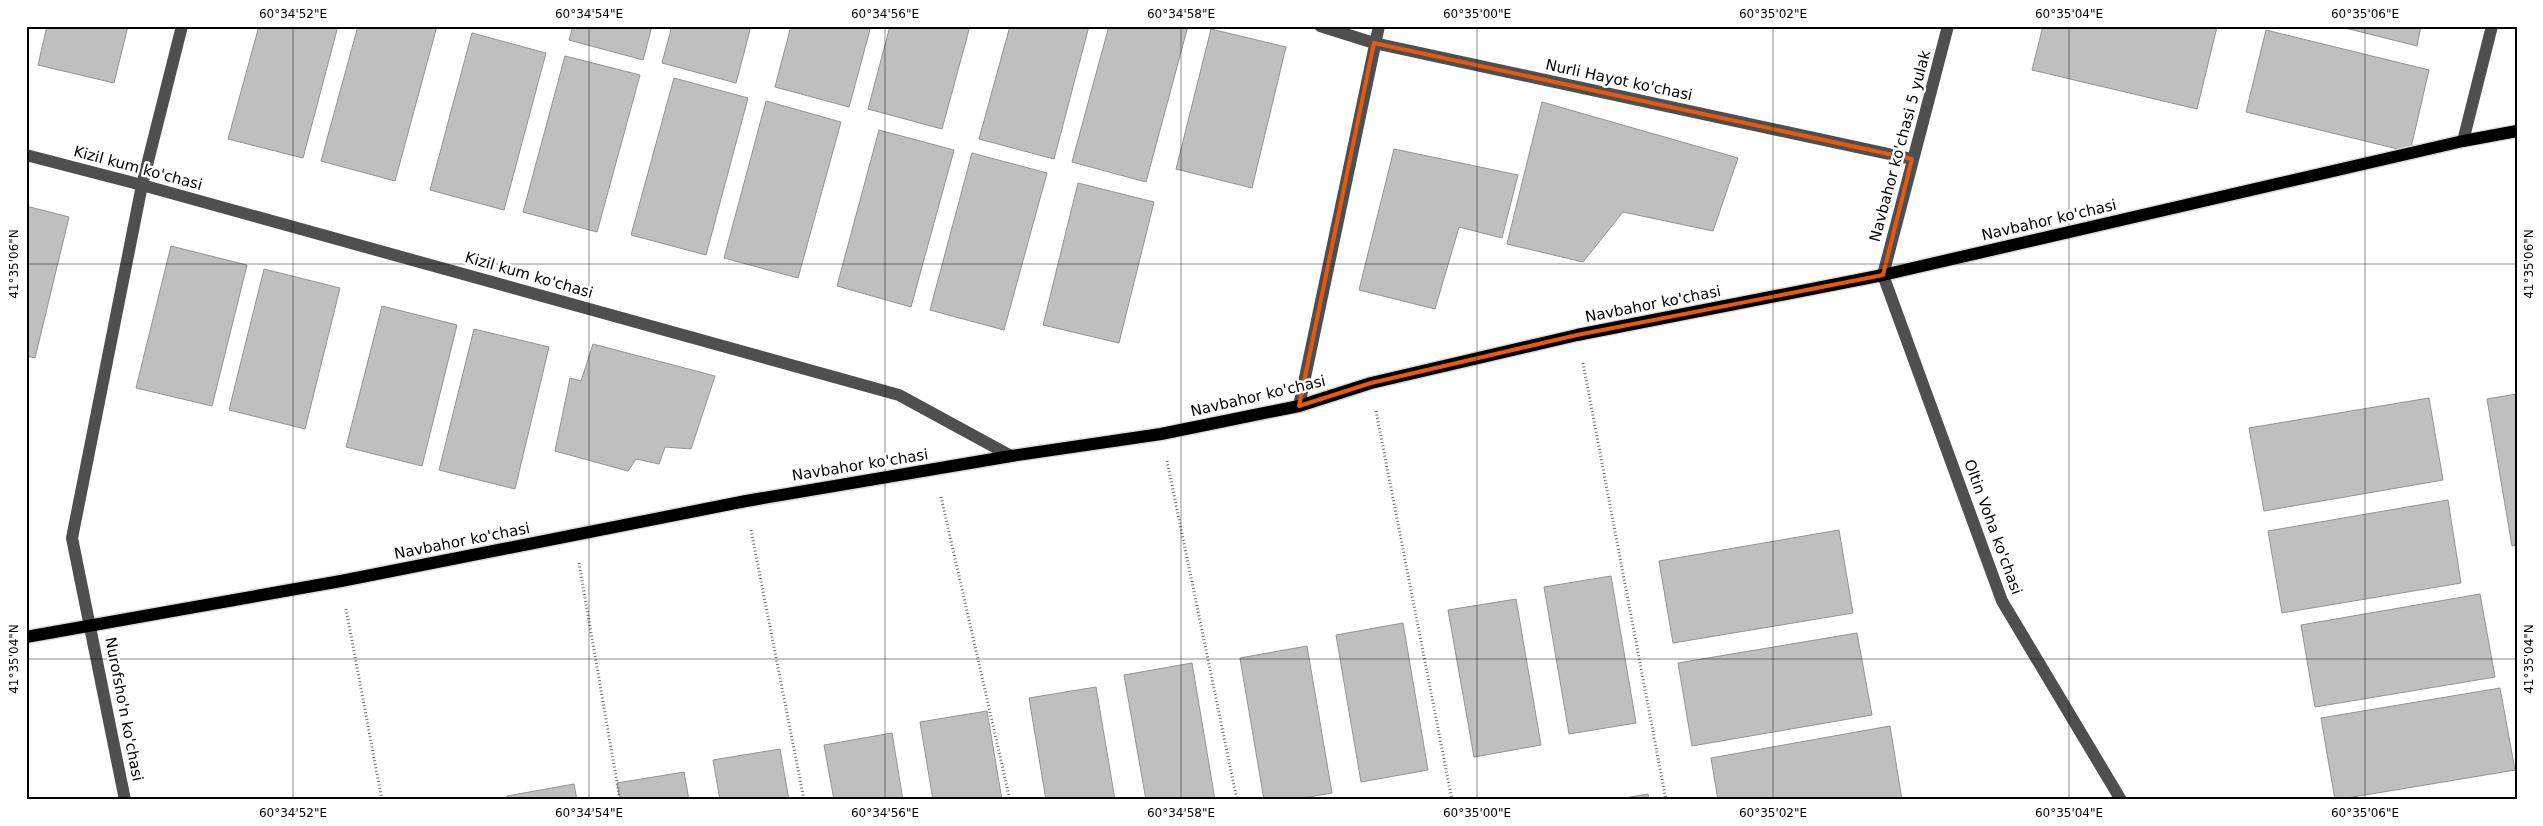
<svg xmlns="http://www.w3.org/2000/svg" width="2543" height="826" font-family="'DejaVu Sans',sans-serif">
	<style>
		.building { fill: #bfbfbf; stroke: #939393 }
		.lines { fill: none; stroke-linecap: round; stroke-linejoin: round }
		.major-casing { stroke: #dbdbdb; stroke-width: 15 }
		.path { stroke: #717171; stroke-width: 3; stroke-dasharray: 1 2.5; stroke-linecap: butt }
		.minor { stroke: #4f4f4f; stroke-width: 12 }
		.major { stroke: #000; stroke-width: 12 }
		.marked { fill: none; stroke: #e8590c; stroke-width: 4; stroke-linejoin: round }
		.ticks { fill: none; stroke: #000; stroke-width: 1; stroke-opacity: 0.45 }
		.labels { text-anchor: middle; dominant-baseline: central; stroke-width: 5; stroke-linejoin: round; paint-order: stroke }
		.street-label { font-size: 15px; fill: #000; stroke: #fff }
		.neatline { fill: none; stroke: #000; stroke-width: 2 }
		.ticks-label { font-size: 12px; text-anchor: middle; fill: #000 }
	</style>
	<rect width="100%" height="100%" fill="#fff"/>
	<!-- building -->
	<path class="building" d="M47,26H128L114,83L38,65Z
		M259,26H338L303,158L228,139Z
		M358,26H437L395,181L321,161Z
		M573,26H652L643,60L569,40Z
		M672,26H751L736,83L662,63Z
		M791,26H871L849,107L775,87Z
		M890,26H970L942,129L868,109Z
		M1010,26H1089L1054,159L979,139Z
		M1109,26H1188L1146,182L1072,162Z
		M2043,26L2217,27L2197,109L2032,70Z
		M2337,26H2421L2417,46Z
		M1211,29L1286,47L1252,188L1176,169Z
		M2266,30L2429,70L2410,152L2246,112Z
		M472,33L546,53L504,210L430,190Z
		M565,56L640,75L597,232L523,212Z
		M674,78L748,98L706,255L631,235Z
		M766,101L841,122L798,278L724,258Z
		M1542,102L1738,158L1713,231L1623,212L1583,262L1507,244Z
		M879,130L954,150L911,307L837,286Z
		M1394,149L1518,175L1502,238L1459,227L1435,309L1359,290Z
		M972,153L1047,173L1004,330L930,310Z
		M1078,183L1154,202L1119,343L1043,325Z
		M26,206L69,217L35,358L26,356Z
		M171,246L247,265L212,406L136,388Z
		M264,269L340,288L305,429L229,410Z
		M382,306L457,325L422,466L346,447Z
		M474,329L549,347L515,489L439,470Z
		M593,344L715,376L691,449L665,447L659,464L636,459L628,471L555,451L570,378L581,381Z
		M2517,394V545L2512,546L2487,399Z
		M2429,398L2443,480L2264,511L2249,428Z
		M2448,500L2461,583L2282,613L2268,531Z
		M1839,530L1853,613L1673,643L1659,561Z
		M1611,576L1636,723L1569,734L1544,587Z
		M2480,594L2495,677L2315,707L2301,625Z
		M1516,599L1541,745L1474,757L1448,610Z
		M1403,623L1428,770L1361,782L1336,635Z
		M1857,633L1872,715L1692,746L1678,663Z
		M1307,646L1332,793L1292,800H1264L1240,658Z
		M1192,663L1215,800H1146L1124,675Z
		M1096,687L1115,800H1046L1029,698Z
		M2500,688L2515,770L2335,800L2321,718Z
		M987,711L1002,800H933L920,722Z
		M1890,726L1902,800H1718L1711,758Z
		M892,733L903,800H834L824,745Z
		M780,749L789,800H720L713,760Z
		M684,772L689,800H620L617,783Z
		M574,784L577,800H508L507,796Z
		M1648,794L1649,800H1613Z"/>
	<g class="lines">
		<!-- major casing -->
		<g class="major-casing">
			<path id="major" d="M26,637L341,581L746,501L1011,456L1161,434L1299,406L1371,383L1577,335L1883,275L2463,141L2517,131"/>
		</g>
		<!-- path -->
		<path class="path" d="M1583,363L1666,800
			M1376,411L1452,800
			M1167,461L1237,800
			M941,497L1010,800
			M751,530L804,800
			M579,563L620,800
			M346,609L382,800"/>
		<!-- minor -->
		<path class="minor" d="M1320,26L1374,43L1912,159
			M1948,26L1883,275L2002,601L2121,800
			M2463,141L2492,26
			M26,155L142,185L899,395L1011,456
			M1299,406L1379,26
			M125,800L72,538L142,185L182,26"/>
		<!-- major -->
		<use href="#major" class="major"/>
	</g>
	<!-- marked area -->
	<path class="marked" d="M1374,43L1912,159L1883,275L1577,335L1371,383L1299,406Z"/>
	<!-- ticks -->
	<path class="ticks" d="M293,26V800M589,26V800M885,26V800M1181,26V800M1477,26V800M1773,26V800M2069,26V800M2365,26V800M26,264H2517M26,659H2517"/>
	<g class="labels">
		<!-- street labels -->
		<g class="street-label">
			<text transform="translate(1619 80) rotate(12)">Nurli Hayot ko'chasi</text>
			<text transform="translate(1900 146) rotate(-75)">Navbahor ko'chasi 5 yulak</text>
			<text transform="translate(138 168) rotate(15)">Kizil kum ko'chasi</text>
			<text transform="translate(2049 220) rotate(-13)">Navbahor ko'chasi</text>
			<text transform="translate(529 275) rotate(16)">Kizil kum ko'chasi</text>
			<text transform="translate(1653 304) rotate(-11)">Navbahor ko'chasi</text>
			<text transform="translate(1258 396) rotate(-13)">Navbahor ko'chasi</text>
			<text transform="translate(860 465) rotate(-9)">Navbahor ko'chasi</text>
			<text transform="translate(1993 527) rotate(70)">Oltin Voha ko'chasi</text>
			<text transform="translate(462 541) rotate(-11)">Navbahor ko'chasi</text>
			<text transform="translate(124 709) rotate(79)">Nurofsho'n ko'chasi</text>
		</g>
	</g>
	<!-- border -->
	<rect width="2543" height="826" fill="none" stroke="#ffffff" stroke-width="55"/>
	<rect x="28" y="28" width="2488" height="770" class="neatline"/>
	<g class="ticks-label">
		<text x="293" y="18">60°34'52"E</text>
		<text x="589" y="18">60°34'54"E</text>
		<text x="885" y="18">60°34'56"E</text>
		<text x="1181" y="18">60°34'58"E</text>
		<text x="1477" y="18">60°35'00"E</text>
		<text x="1773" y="18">60°35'02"E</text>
		<text x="2069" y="18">60°35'04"E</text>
		<text x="2365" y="18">60°35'06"E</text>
		<text transform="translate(14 264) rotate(-90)" y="4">41°35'06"N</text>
		<text transform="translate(2529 264) rotate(-90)" y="4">41°35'06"N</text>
		<text transform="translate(14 659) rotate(-90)" y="4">41°35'04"N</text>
		<text transform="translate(2529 659) rotate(-90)" y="4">41°35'04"N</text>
		<text x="293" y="817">60°34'52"E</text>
		<text x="589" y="817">60°34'54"E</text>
		<text x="885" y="817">60°34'56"E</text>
		<text x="1181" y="817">60°34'58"E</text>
		<text x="1477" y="817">60°35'00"E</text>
		<text x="1773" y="817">60°35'02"E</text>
		<text x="2069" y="817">60°35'04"E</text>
		<text x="2365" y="817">60°35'06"E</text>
	</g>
</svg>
